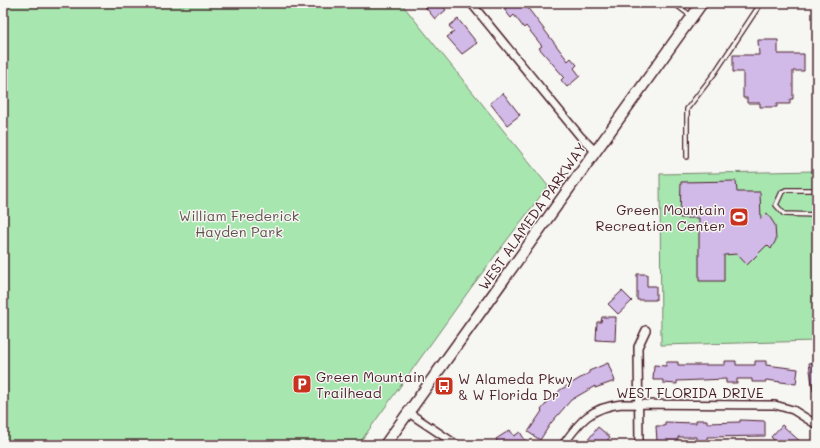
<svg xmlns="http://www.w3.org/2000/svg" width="820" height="448" font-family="Mali,sans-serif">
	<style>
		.green { fill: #a7e7af; stroke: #78836d }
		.building { fill: #d1b9e8; stroke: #4a1f2b }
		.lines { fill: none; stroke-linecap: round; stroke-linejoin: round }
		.lane-casing { stroke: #4a1f2b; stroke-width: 6 }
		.street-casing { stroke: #4a1f2b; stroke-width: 10 }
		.secondary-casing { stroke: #4a1f2b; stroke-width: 13 }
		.lane { stroke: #f6f6f2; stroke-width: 3.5 }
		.street { stroke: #f6f6f2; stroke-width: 7 }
		.secondary { stroke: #f6f6f2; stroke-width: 10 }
		.labels { text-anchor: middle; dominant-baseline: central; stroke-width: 3; stroke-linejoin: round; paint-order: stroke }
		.poi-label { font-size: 14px; fill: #4a1f2b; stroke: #f6f6f2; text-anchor: start }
		.park-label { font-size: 14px; fill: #61514c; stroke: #f6f6f2 }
		.street-label { font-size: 14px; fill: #4a1f2b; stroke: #f6f6f2 }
	</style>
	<rect width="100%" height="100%" fill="#f6f6f2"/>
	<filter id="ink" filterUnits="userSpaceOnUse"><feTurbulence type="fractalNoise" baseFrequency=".025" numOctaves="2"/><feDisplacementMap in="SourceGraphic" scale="8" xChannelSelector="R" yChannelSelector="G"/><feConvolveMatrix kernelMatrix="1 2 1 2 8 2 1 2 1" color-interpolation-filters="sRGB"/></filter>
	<g filter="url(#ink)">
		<!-- green -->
		<path class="green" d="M3,3H401L548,186L473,285L358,445H3Z
			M817,171V341L661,345L660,174Z"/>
		<!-- building -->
		<path class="building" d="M422,3H440L446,10L435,19Z
			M512,3H524L568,61L571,58L577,65L574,68L580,76L567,87L561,80L564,77L539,48L542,46L526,26L524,28L514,15L511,18L504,9Z
			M458,19L477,43L462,54L447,37L454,32L449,26Z
			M758,40H778V54H804V71H793V99H790V104H777V107H760V103H747V98H743V72H733V55H759Z
			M503,93L520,115L507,125L490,103Z
			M736,181L737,192H760L761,219L767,213L775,225L776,240L771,249L767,245L747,265L737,254L724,255V281H699V218H680L681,182Z
			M637,274H647V286H656V300H637Z
			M622,291L632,301L618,314L608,304Z
			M602,317H616L615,341L596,340L597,322H601Z
			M725,361H736V365H755V361H766V365L798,369L796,384L766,380V382H752V379H737V383H726V379L677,381V384L663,383V380H653L654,365L666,366V362H678V365H725Z
			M817,362V390L813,391L809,363Z
			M608,363L615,381L595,388V386L571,400L551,423L540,440L528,432L542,411L541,410L551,398L552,399L560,390L589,373V371Z
			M696,420H707V423L740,422V420L765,421V436L707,437V441H696V437H678V442H657L656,426H665V422L696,423Z
			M782,425L804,445H779L771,437Z
			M598,427L610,437L604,445H584Z
			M510,430L514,436L520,432L528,445H499L496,439Z"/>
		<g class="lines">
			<!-- lane casing -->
			<g class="lane-casing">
				<path id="lane" d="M674,3L691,16
					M687,157V109L714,74L761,3
					M817,190H786L782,192L776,205L784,214L817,215"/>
			</g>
			<!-- street casing -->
			<g class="street-casing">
				<path id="street" d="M471,3L580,136L595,151
					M409,413L457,445
					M563,445C580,421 591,407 622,404L775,405L793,410L817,425
					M639,445L638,347L646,330"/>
			</g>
			<!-- secondary casing -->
			<g class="secondary-casing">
				<path id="secondary" d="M385,445L702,3"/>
			</g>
			<!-- lane -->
			<use href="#lane" class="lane"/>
			<!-- street -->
			<use href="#street" class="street"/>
			<!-- secondary -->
			<use href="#secondary" class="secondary"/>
		</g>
	</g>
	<!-- icons -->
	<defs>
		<g id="stadium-square" transform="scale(1)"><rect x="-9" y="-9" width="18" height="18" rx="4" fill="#c8321e" stroke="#f6f6f2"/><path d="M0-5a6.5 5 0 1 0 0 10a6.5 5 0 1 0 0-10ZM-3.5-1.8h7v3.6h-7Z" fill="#fff"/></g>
		<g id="parking-square" transform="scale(1)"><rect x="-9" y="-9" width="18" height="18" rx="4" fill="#c8321e" stroke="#f6f6f2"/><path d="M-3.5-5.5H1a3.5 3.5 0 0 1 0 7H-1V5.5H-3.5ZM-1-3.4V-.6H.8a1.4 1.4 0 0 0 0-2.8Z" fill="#fff"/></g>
		<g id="bus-square" transform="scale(1)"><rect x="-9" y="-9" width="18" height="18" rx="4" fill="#c8321e" stroke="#f6f6f2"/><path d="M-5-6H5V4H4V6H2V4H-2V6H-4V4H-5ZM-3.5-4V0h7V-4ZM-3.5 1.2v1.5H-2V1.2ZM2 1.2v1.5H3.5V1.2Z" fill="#fff"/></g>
	</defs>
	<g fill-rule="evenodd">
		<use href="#stadium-square" x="739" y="217"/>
		<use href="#parking-square" x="302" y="384"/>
		<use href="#bus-square" x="444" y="386"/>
	</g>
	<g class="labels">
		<!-- poi labels -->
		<g class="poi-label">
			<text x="725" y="209" text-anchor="end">Green Mountain<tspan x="725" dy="16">Recreation Center</tspan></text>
			<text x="316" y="376">Green Mountain<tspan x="316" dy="16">Trailhead</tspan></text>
			<text x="458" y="378">W Alameda Pkwy<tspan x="458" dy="16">&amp; W Florida Dr</tspan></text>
		</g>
		<!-- park labels -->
		<g class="park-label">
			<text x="239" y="215">William Frederick<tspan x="239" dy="16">Hayden Park</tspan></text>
		</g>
		<!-- street labels -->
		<g class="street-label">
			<text transform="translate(532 216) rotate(-55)">WEST ALAMEDA PARKWAY</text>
			<text x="690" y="392">WEST FLORIDA DRIVE</text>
		</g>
	</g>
	<!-- margin -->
	<rect width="820" height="448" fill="none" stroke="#f6f6f2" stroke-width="16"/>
	<rect x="8" y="8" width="804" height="432" fill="none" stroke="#4a1f2b" stroke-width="1.5" filter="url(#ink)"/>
</svg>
